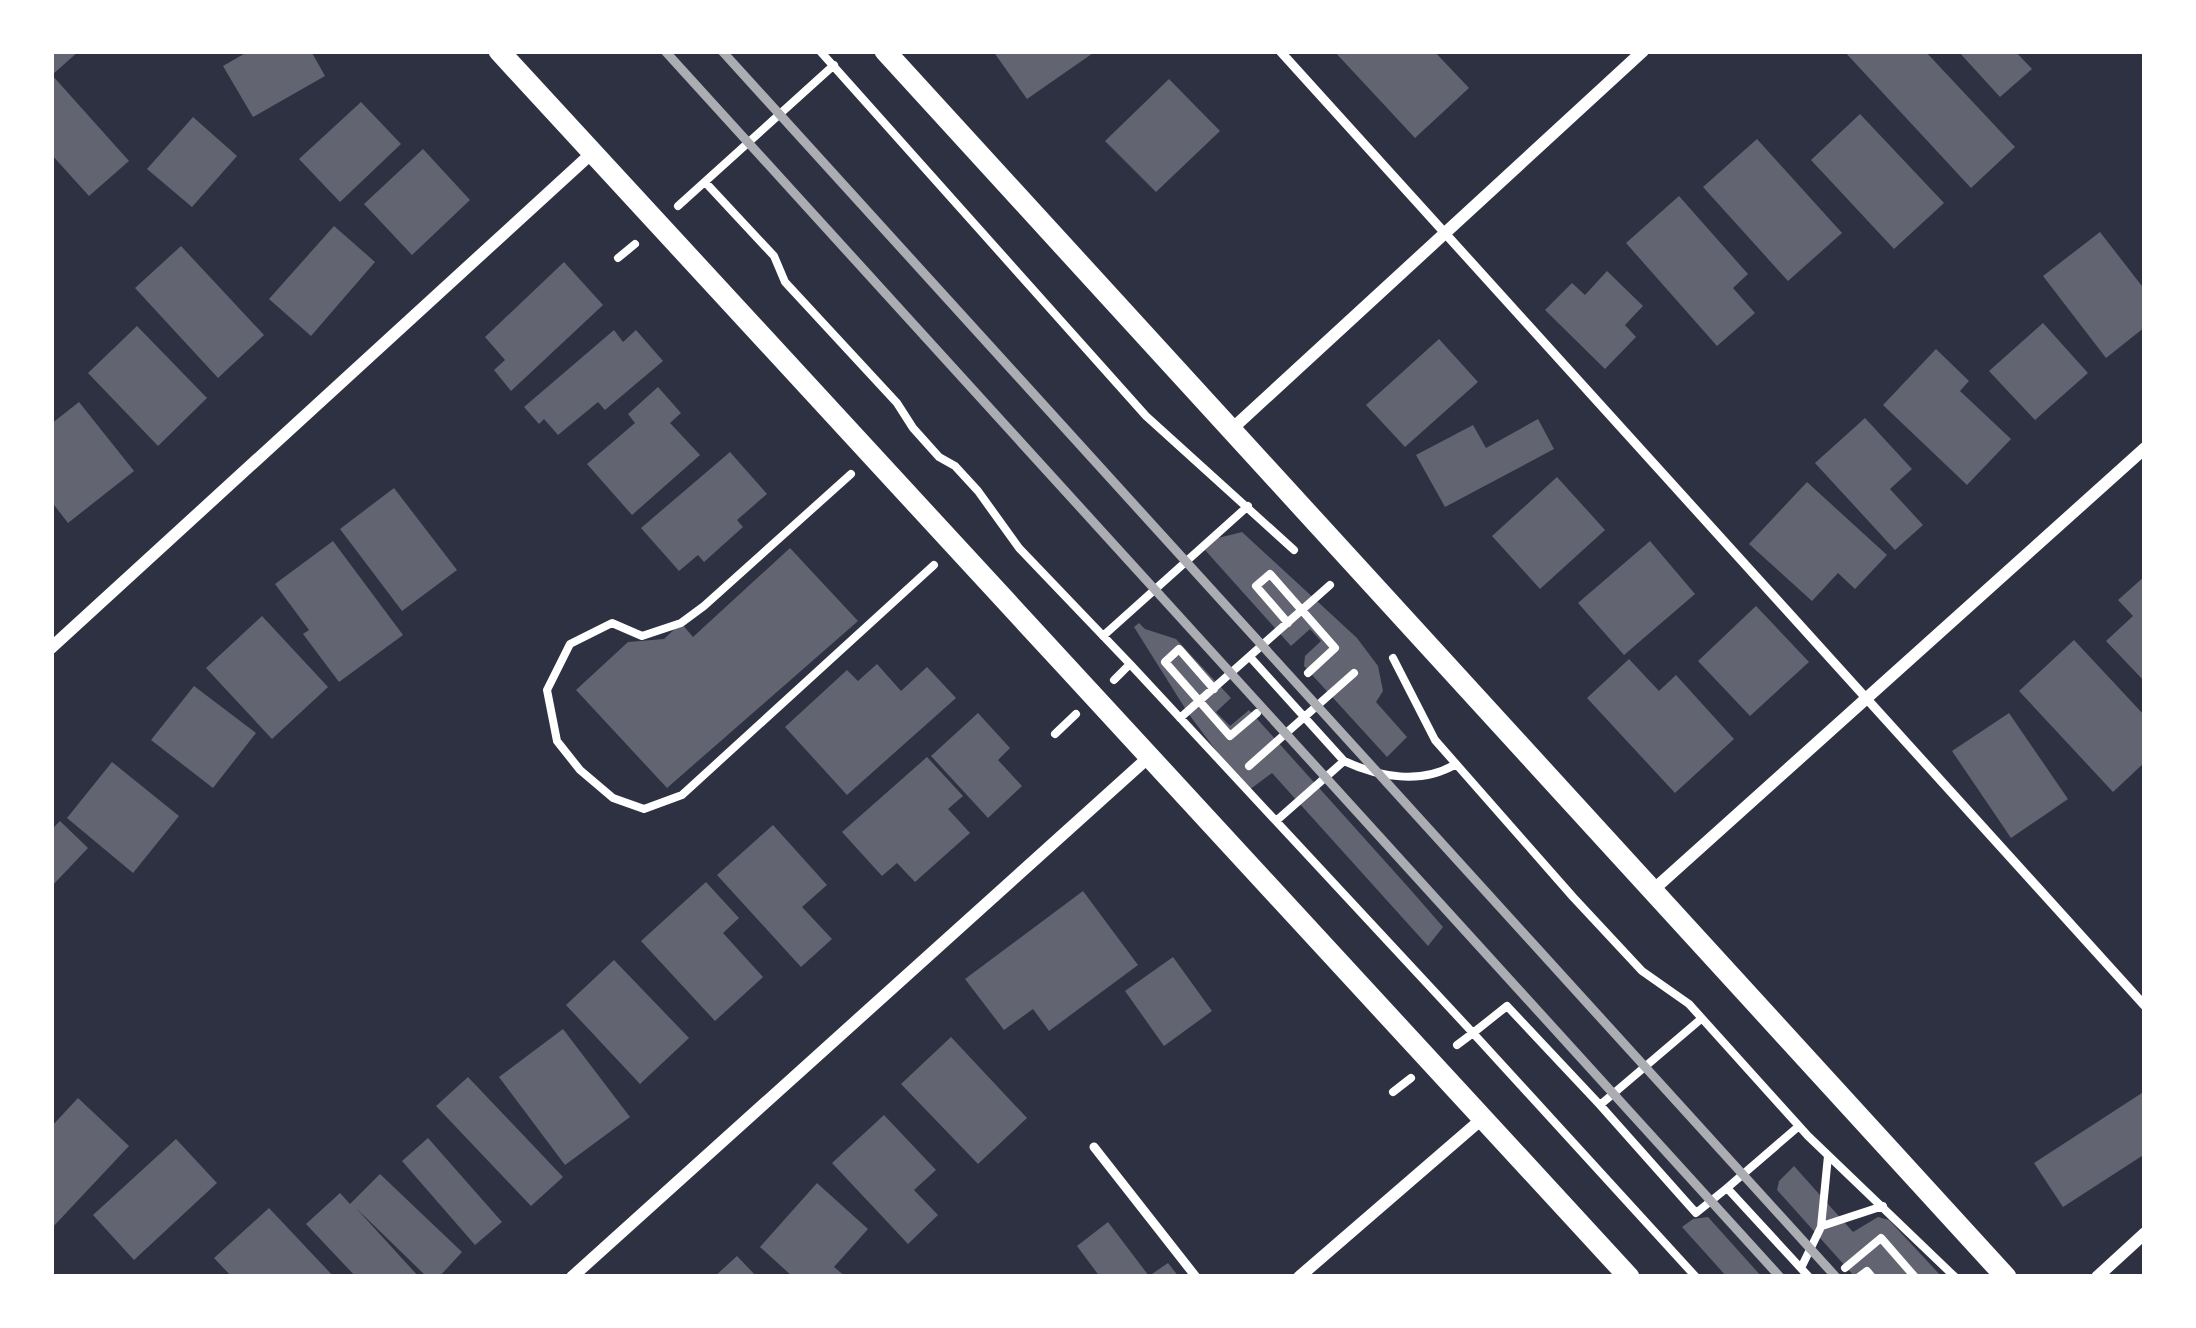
<svg xmlns="http://www.w3.org/2000/svg" width="2196" height="1328" font-family="Roboto,sans-serif">
	<style>
		.building { fill: #626471 }
		.lines { fill: none; stroke-linecap: round; stroke-linejoin: round }
		.path { stroke: #fff; stroke-width: 8 }
		.service { stroke: #fff; stroke-width: 9 }
		.minor { stroke: #fff; stroke-width: 12 }
		.tertiary { stroke: #fff; stroke-width: 21 }
		.rail { stroke: #abadb3; stroke-width: 9 }
	</style>
	<rect width="100%" height="100%" fill="#2d3142"/>
	<!-- building -->
	<path class="building" d="M51,51H79L52,75L129,161L89,196L51,154Z
		M249,51H311L325,76L253,117L223,66Z
		M993,51H1096L1027,99Z
		M1334,51H1434L1469,88L1415,138Z
		M1844,51H1925L2015,147L1971,188Z
		M1958,51H2015L2032,69L2000,97Z
		M1169,79L1220,131L1156,192L1105,141Z
		M361,102L401,144L340,202L299,159Z
		M1860,114L1944,203L1894,249L1811,160Z
		M193,117L237,156L192,207L147,169Z
		M1757,139L1842,233L1788,281L1703,187Z
		M423,149L470,200L412,255L364,204Z
		M1679,196L1748,274L1733,288L1755,313L1717,346L1626,243Z
		M334,226L375,262L311,336L269,299Z
		M2100,232L2145,290V327L2106,358L2043,276Z
		M181,246L264,335L218,378L135,288Z
		M564,262L603,305L511,391L494,370L505,360L485,337Z
		M1607,271L1643,306L1625,325L1636,337L1605,369L1545,310L1572,283L1585,295Z
		M2043,323L2088,373L2035,420L1989,371Z
		M137,326L207,398L158,446L88,373Z
		M614,330L623,342L636,330L663,361L605,410L598,402L558,435L544,419L539,424L524,407Z
		M1439,339L1478,382L1405,447L1366,405Z
		M1936,349L1969,381L1960,391L2011,439L1967,485L1883,405Z
		M658,387L681,413L670,423L700,455L632,515L587,464L635,423L628,414Z
		M79,402L134,471L68,523L51,501V424Z
		M1865,418L1912,469L1890,489L1923,525L1895,550L1815,463Z
		M1538,419L1554,449L1445,507L1416,455L1473,425L1486,448Z
		M730,452L767,494L737,520L743,527L704,562L698,555L679,571L641,528Z
		M1557,477L1605,530L1540,589L1492,536Z
		M1807,482L1887,555L1855,589L1838,573L1812,601L1749,544Z
		M394,488L457,570L402,611L340,529Z
		M1242,532L1357,638L1378,666L1383,691L1376,702L1407,737L1387,757L1304,666L1305,656L1321,641L1310,629L1291,646L1205,550L1218,538Z
		M333,541L403,635L339,682L303,634L309,630L275,584Z
		M1650,541L1695,594L1624,655L1578,603Z
		M790,548L858,621L667,788L576,690L628,642L664,639L681,623L693,637Z
		M2145,576V682L2106,641L2133,616L2118,600Z
		M1756,606L1809,662L1750,716L1698,661Z
		M262,616L328,687L272,739L206,668Z
		M1139,623L1145,629L1176,639L1231,698L1216,712L1230,726L1249,710L1409,888L1443,927L1428,946L1272,773L1249,790L1229,768L1188,713L1134,627Z
		M2074,640L2145,716V762L2113,792L2019,691Z
		M1629,659L1659,691L1676,675L1734,739L1675,793L1587,698Z
		M877,664L901,691L927,667L956,698L847,795L785,727L847,670L858,681Z
		M194,686L256,733L213,788L151,740Z
		M978,713L1010,748L998,760L1022,786L988,818L931,756Z
		M2009,713L2068,799L2011,838L1952,751Z
		M927,757L963,796L948,809L970,833L915,882L897,863L882,876L842,832Z
		M112,762L179,816L133,873L67,818Z
		M60,821L88,848L51,887V830Z
		M773,825L827,885L802,907L832,939L801,967L717,875Z
		M706,882L739,918L723,933L763,977L715,1021L641,941Z
		M1083,891L1138,965L1049,1031L1033,1009L1004,1030L965,979Z
		M1173,957L1212,1011L1164,1046L1125,991Z
		M614,960L689,1038L640,1084L566,1005Z
		M563,1029L630,1117L565,1165L499,1077Z
		M951,1037L1027,1118L978,1164L901,1084Z
		M468,1077L563,1177L531,1206L436,1106Z
		M2145,1091V1154L2063,1207L2034,1163Z
		M78,1098L129,1146L51,1229V1127Z
		M884,1115L936,1170L914,1190L938,1215L908,1244L832,1163Z
		M428,1138L502,1222L475,1245L402,1161Z
		M176,1139L217,1183L134,1260L93,1215Z
		M1794,1166L1853,1232L1878,1217L1889,1220L1942,1277H1855L1777,1190L1779,1181Z
		M380,1174L462,1252L439,1277H427L356,1208L419,1277H356L306,1224L340,1193L350,1204Z
		M817,1183L868,1229L834,1267L846,1277H793L760,1247Z
		M269,1208L334,1277H232L214,1258Z
		M1708,1217L1762,1277H1727L1682,1227L1693,1219Z
		M1108,1222L1149,1276L1168,1263L1179,1277H1100L1077,1246Z
		M737,1256L757,1277H714Z"/>
	<g class="lines">
		<!-- path -->
		<path class="path" d="M820,51L1146,416L1294,550
			M705,182L774,256L785,282L897,403L913,428L939,457L955,466L978,491L1019,548L1130,664
			M678,206L834,65
			M618,258L635,244
			M851,474L704,606L681,623L642,636L612,623L570,644L547,690L557,741L580,770L613,798L644,809L682,795L934,565
			M1288,623L1256,586L1270,574L1335,648L1308,673
			M1103,636L1248,506
			M1250,657L1344,761L1276,821
			M1393,658L1435,740L1573,897L1642,971L1689,1004L1808,1136L1955,1277
			M1114,680L1130,664L1473,1033L1507,1006L1600,1105L1701,1019
			M1214,689L1179,649L1165,662L1230,736L1257,713
			M1180,718L1330,585
			M1055,734L1076,714
			M1344,761C1379,777 1421,785 1456,764
			M1249,766L1354,673
			M1457,1045L1473,1033L1696,1277
			M1393,1092L1411,1078
			M1600,1105L1696,1213L1727,1188
			M1799,1126L1727,1188L1809,1277
			M1822,1226L1883,1206
			M1801,1268L1821,1227L1828,1156
			M1845,1268L1881,1238L1915,1277
			M1859,1277L1867,1271L1872,1277"/>
		<!-- service -->
		<path class="service" d="M1280,51L2145,1006
			M1094,1147L1196,1277"/>
		<!-- minor -->
		<path class="minor" d="M1233,428L1643,51
			M51,648L592,153
			M1652,891L2145,448
			M572,1277L1150,756
			M1299,1277L1483,1118
			M2097,1277L2145,1233"/>
		<!-- tertiary -->
		<path class="tertiary" d="M499,51C874,461 1254,867 1629,1277
			M885,51L2006,1277"/>
		<!-- rail -->
		<path class="rail" d="M665,51L1780,1277
			M722,51L1836,1277"/>
	</g>
	<!-- border -->
	<rect width="2196" height="1328" fill="none" stroke="#ffffff" stroke-width="108"/>
</svg>
